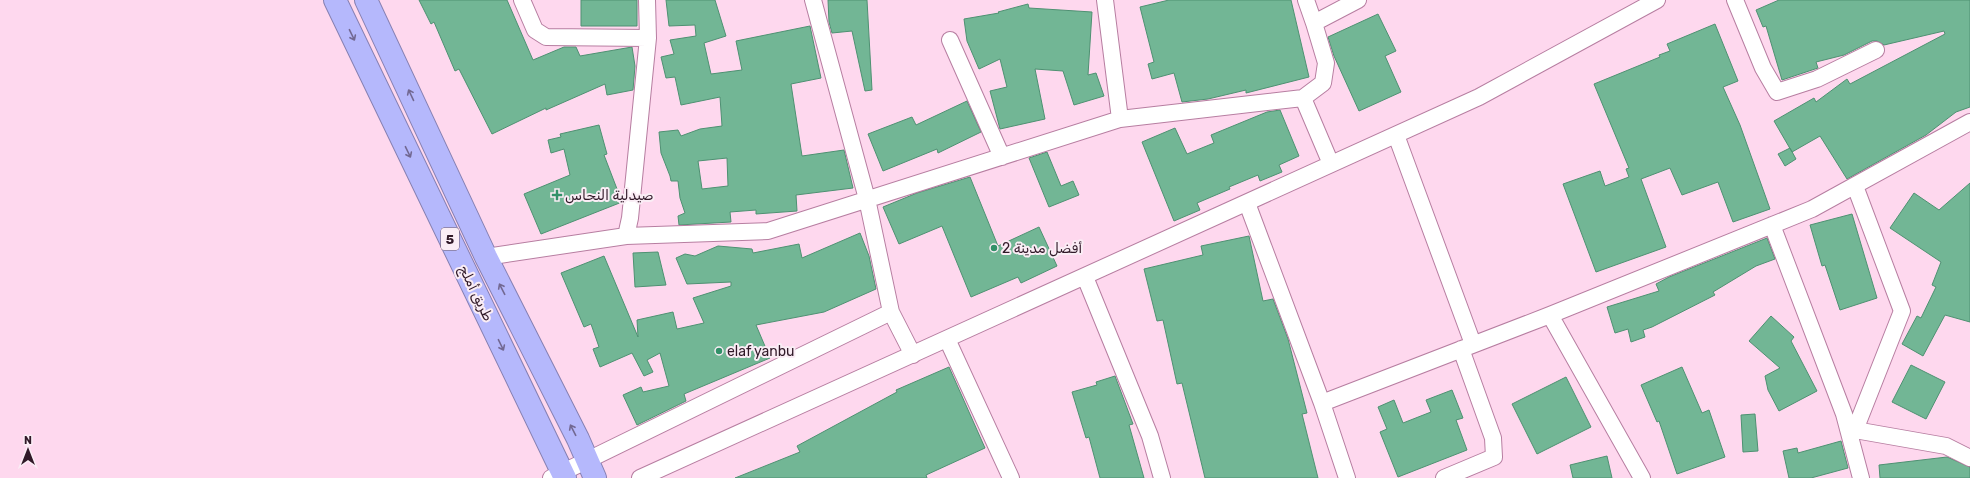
<svg xmlns="http://www.w3.org/2000/svg" width="1970" height="478" font-family="Rubik,'Noto Naskh Arabic',sans-serif">
	<style>
		.building { fill: #72b695; stroke: #4e9172; fill-rule: evenodd }
		.lines { fill: none; stroke-linecap: round; stroke-linejoin: round }
		.minor-casing { stroke: #b77ea1; stroke-width: 18 }
		.highway-casing { stroke: #8680b2; stroke-width: 24 }
		.minor { stroke: #fff; stroke-width: 16 }
		.highway { stroke: #b5b8fc; stroke-width: 22 }
		.oneway { stroke: #726892 }
		.poi-dot { fill: #329169; stroke: #faedf5; stroke-width: 1.5 }
		.labels { text-anchor: middle; dominant-baseline: central; stroke-width: 4; stroke-linejoin: round; paint-order: stroke }
		.shield { fill: #faedf5; stroke: #6d5966; stroke-width: 1 }
		.shield-label { font-size: 13px; font-weight: bold; fill: #301928 }
		.poi-label { font-size: 14px; fill: #301928; stroke: #faedf5; text-anchor: start }
		.street-label { font-size: 14px; fill: #301928; stroke: #faedf5 }
	</style>
	<rect width="100%" height="100%" fill="#fed8ee"/>
	<!-- building -->
	<path class="building" d="M419,0H507L533,60L564,47H576L580,56L632,47L635,66L633,90L607,95L605,84L546,110V108L492,134L459,69L455,71L434,22L431,24Z
		M581,0H637V26H581Z
		M666,0H715L726,36L704,43L711,74L742,70L736,41L810,26L821,78L791,84L802,156L844,150L853,188L796,195L797,211L756,214V210L730,212L731,222L679,225L678,216L685,213L680,198L678,181H671L670,176L661,153L659,132L678,130L681,136L700,129L722,126L720,97L681,105L675,77L666,78L661,57L674,54L670,40L696,36L695,25L669,26ZM727,158L728,186L702,189L698,161Z
		M828,0H867L872,90L865,91L852,31L832,33L829,22Z
		M1169,0H1291L1309,77L1246,93V90L1208,99L1182,102L1174,73L1152,79L1148,64L1154,62L1140,7Z
		M1779,0H1970V107L1956,112L1926,135L1847,179L1820,136L1792,152L1774,121L1814,98L1816,102L1847,79L1850,84L1945,34L1944,31L1884,45L1877,41H1872L1844,55L1816,62L1818,68L1782,80L1766,26L1763,27L1756,10Z
		M1028,4L1029,8L1092,12L1088,75L1096,73L1104,96L1074,105L1063,71L1035,69L1045,119L1000,129L990,91L1007,87L1000,59L979,69L967,41L964,19L999,13L998,12Z
		M1378,14L1396,51L1385,56L1401,92L1359,111L1334,56L1328,37Z
		M1715,24L1738,81L1723,87L1740,125L1770,209L1733,222L1718,182L1682,195L1670,168L1641,179L1666,247L1596,272L1563,184L1600,171L1605,186L1629,177L1626,169L1629,168L1594,84L1660,57L1659,55L1670,51L1667,44Z
		M967,101L981,132L938,153L937,149L883,171L868,134L912,117L916,125Z
		M1280,110L1299,156L1279,165L1282,172L1260,181L1258,175L1229,187L1230,189L1197,203L1200,210L1174,221L1142,142L1175,128L1187,154L1214,143L1211,135L1267,112Z
		M599,125L607,154L604,155L622,202L541,234L524,194L570,175L564,149L551,153L548,140L561,137L560,134Z
		M1790,148L1796,159L1785,166L1778,154Z
		M1047,152L1061,186L1073,181L1079,195L1049,207L1029,158Z
		M970,177L998,246L1039,227L1057,266L1021,283L1018,277L971,297L942,226L899,244L883,207L917,193Z
		M1970,183V322L1945,315L1923,356L1902,344L1917,316L1921,318L1936,287L1932,285L1941,262L1890,228L1914,193L1939,210Z
		M1852,214L1877,298L1840,310L1825,265L1822,266L1810,225Z
		M860,233L869,256L876,289L824,312L756,325L770,358L684,394L686,401L637,425L623,395L641,387L643,392L669,386L660,353L647,360L653,372L644,376L632,353L600,367L593,349L599,347L591,324L584,327L561,273L604,256L638,337L637,320L673,312L677,329L704,323L693,298L731,286V282L687,284L676,258L685,254L695,256L718,246L752,249L753,253L799,244L802,258Z
		M1249,236L1263,301L1273,299L1288,339L1307,413L1302,414L1318,478H1205L1182,383L1177,384L1163,320L1157,321L1144,269L1203,255L1201,246Z
		M1767,238L1775,259L1756,266L1713,292L1715,295L1652,327L1643,330L1645,337L1631,342L1628,329L1615,333L1607,307L1659,291L1656,284L1669,277Z
		M658,252L666,285L635,287L633,253Z
		M1771,316L1794,337L1791,341L1817,391L1779,411L1768,390L1765,376L1780,368L1749,341Z
		M1911,365L1945,382L1926,419L1892,402Z
		M949,367L985,448L926,475L927,478H735L800,452L797,446L897,392L896,390Z
		M1682,367L1702,413L1709,410L1725,457L1677,474L1659,421L1657,422L1641,385Z
		M1115,376L1133,424L1129,425L1144,478H1100L1089,437L1086,438L1072,392L1097,385L1096,382Z
		M1566,377L1591,427L1537,454L1512,404Z
		M1452,390L1463,418L1456,420L1467,450L1398,477L1380,432L1387,429L1378,407L1394,400L1403,423L1431,412L1426,400Z
		M1755,414L1758,451L1743,452L1741,415Z
		M1841,441L1848,468L1811,478H1789L1783,451L1797,448L1798,453Z
		M1607,456L1612,478H1573L1570,465Z
		M1947,457L1970,467V478H1880L1879,465Z"/>
	<g class="lines">
		<!-- minor casing -->
		<g class="minor-casing">
			<path id="minor" d="M522,0L535,30L546,37L648,38
				M813,0L867,199L891,312L913,355
				M1105,0L1120,119
				M1306,0L1314,23
				M1735,0L1763,68L1777,92L1817,79L1876,50
				M950,40L1002,157
				M1303,98L1323,83L1326,63L1314,23L1358,0
				M1396,135L1473,344
				M1855,186L1902,311L1855,430
				M1247,203L1322,403L1347,478
				M1772,225L1844,414L1861,478
				M626,236L630,218L648,38L647,0
				M486,257L626,236L768,231L1120,119L1303,98L1331,164
				M1085,277L1150,436L1162,478
				M1550,315L1642,478
				M947,339L1011,478
				M1322,403L1550,315L1812,209L1970,122
				M1850,422L1855,430L1946,446L1970,458
				M551,478L891,312
				M640,478L1479,97L1657,0
				M1444,478L1494,457L1493,438L1461,349"/>
		</g>
		<!-- highway casing -->
		<g class="highway-casing">
			<path id="highway" d="M335,0L565,478
				M366,0L486,257L578,439L595,478"/>
		</g>
		<!-- minor -->
		<use href="#minor" class="minor"/>
		<!-- highway -->
		<use href="#highway" class="highway"/>
	</g>
	<!-- one-way arrows -->
	<defs><path id="oneway-shaft" d="M-6 0H5M1.5-3L5.5 0L1.5 3" fill="none" stroke-width="1.6" stroke-linecap="round" stroke-linejoin="round"/></defs>
	<g class="oneway">
		<use href="#oneway-shaft" transform="translate(352 35) rotate(64)"/>
		<use href="#oneway-shaft" transform="translate(411 95) rotate(-115)"/>
		<use href="#oneway-shaft" transform="translate(408 152) rotate(64)"/>
		<use href="#oneway-shaft" transform="translate(502 289) rotate(-117)"/>
		<use href="#oneway-shaft" transform="translate(501 345) rotate(64)"/>
		<use href="#oneway-shaft" transform="translate(573 430) rotate(-117)"/>
	</g>
	<!-- markers -->
	<g class="poi-dot">
		<path d="M555 189h4v4h4v4h-4v4h-4v-4h-4v-4h4z"/>
		<circle cx="994" cy="248" r="4"/>
		<circle cx="719" cy="351" r="4"/>
	</g>
	<g class="labels">
		<!-- shield labels -->
		<rect class="shield" x="441" y="228" width="18" height="22" rx="3"/>
		<g class="shield-label">
			<text x="450" y="239">5</text>
		</g>
		<!-- poi labels -->
		<g class="poi-label">
			<text x="565" y="195">صيدلية النحاس</text>
			<text x="1002" y="248">2 أفضل مدينة</text>
			<text x="727" y="351">elaf yanbu</text>
		</g>
		<!-- street labels -->
		<g class="street-label">
			<text transform="translate(476 293) rotate(64)">طريق أملج</text>
		</g>
	</g>
	<!-- north arrow -->
	<g transform="translate(28 450)" stroke="#faedf5" stroke-width="3" paint-order="stroke">
	<path d="M0-3L7 15L0 10L-7 15Z" fill="#301928"/>
	<text y="-6" font-size="11" font-weight="bold" text-anchor="middle" fill="#301928">N</text>
	</g>
</svg>
